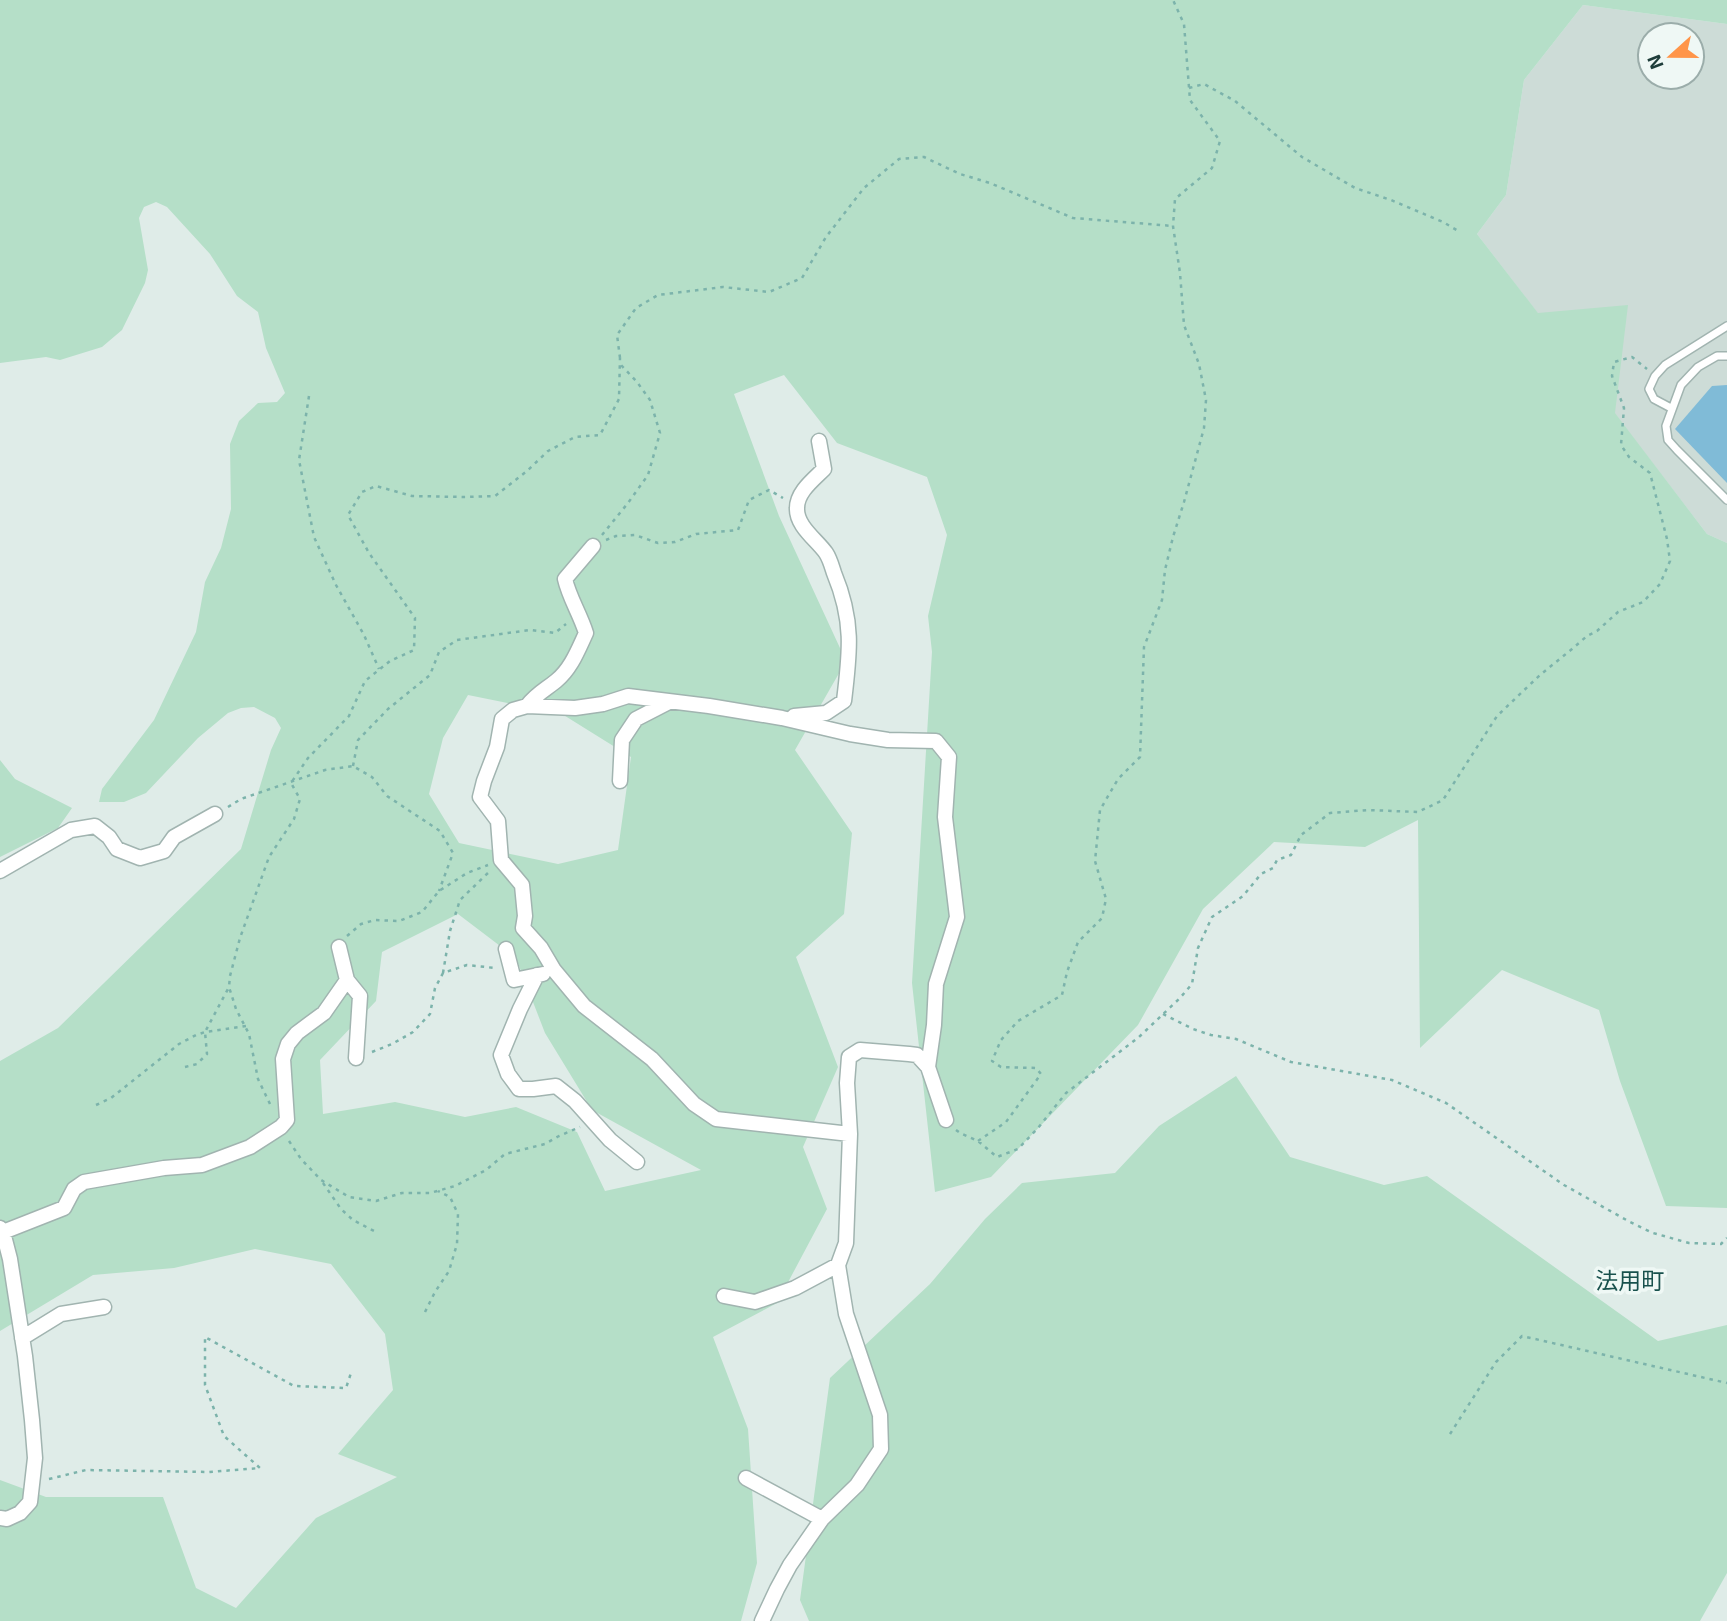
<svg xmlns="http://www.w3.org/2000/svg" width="1727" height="1621" font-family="'Exo 2','Noto Sans JP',sans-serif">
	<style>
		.built { fill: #cddcd7; fill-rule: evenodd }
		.green { fill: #b5dfc8; fill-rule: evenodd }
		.water { fill: #80bbd7 }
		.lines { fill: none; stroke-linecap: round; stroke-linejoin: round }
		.service-casing { stroke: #a1b4b0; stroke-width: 10 }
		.minor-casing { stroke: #a1b4b0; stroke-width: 17 }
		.path { stroke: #7cb3ab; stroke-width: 2.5; stroke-dasharray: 3.5 5; stroke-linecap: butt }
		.service { stroke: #fff; stroke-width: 7 }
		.minor { stroke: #fff; stroke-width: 14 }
		.labels { text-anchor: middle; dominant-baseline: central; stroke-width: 7; stroke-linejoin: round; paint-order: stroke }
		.quarter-label { font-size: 23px; fill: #18514d; stroke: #eff8f5 }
	</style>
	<rect width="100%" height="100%" fill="#dfece8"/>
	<!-- built -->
	<path class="built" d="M1583,5L1727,24V543L1707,534L1477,234L1506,195L1524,80ZM1650,35H1692V77H1650Z"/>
	<!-- green -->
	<path class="green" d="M0,0H1727V24L1583,5L1524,80L1506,195L1477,234L1538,313L1628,305L1615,413L1707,534L1727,543V1208L1666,1206L1620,1081L1599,1010L1502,970L1420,1048L1418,820L1365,847L1274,842L1203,909L1138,1025L1018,1149L991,1177L935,1192L912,983L932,652L928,616L947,535L927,477L837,443L784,375L734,394L779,516L846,661L795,750L852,833L844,914L796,957L838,1067L803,1147L827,1209L777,1303L713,1337L748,1429L757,1563L741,1621H0V1480L46,1497H163L196,1588L236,1608L316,1518L397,1477L338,1454L393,1390L385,1334L331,1264L255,1249L174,1268L93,1275L0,1331V1061L58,1028L241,849L271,750L281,728L275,718L254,707L241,708L228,713L198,738L146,793L124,802H99L102,789L154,720L196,632L205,582L221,548L231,509L230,444L239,421L258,403L277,402L285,393L266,348L258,312L237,296L210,254L167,207L156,202L144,207L139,218L148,270L145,283L122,330L102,347L60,360L46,357L0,363ZM468,695L562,714L631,757L618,850L558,864L459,843L429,794L443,738ZM458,914L516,958L545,1033L592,1110L701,1170L605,1191L577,1132L516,1107L465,1117L395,1102L323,1114L320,1060L376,1001L382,952Z
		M0,760L15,779L72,808L58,828L0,857Z
		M1236,1076L1290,1157L1384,1185L1427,1176L1658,1341L1727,1325V1573L1700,1621H809L800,1600L830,1378L930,1284L985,1219L1022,1183L1115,1173L1159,1126Z"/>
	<!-- water -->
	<path class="water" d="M1727,385V483L1675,429L1712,386Z"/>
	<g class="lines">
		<!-- service casing -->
		<g class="service-casing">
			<path id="service" d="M1727,356H1717L1698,367L1681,385L1666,426L1668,440L1677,450L1727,500
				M1671,408L1654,399L1649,389L1655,376L1665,365L1727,326"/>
		</g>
		<!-- minor casing -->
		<g class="minor-casing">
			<path id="minor" d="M527,706C536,694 545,690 556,681C571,669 578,650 586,633C580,614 569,597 565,579L593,546
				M794,716L826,713L844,701C850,652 854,621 834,573C832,567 830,559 826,553C817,540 796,526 797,508C797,492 813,480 824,469L819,441
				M620,781L622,740L636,719L669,702
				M0,871L71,830L95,826L109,837L117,849L140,858L164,851L174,837L215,814
				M506,949L514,980L543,974
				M537,975L520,1009L501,1055L508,1074L519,1089H533L556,1086L575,1101L610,1140L637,1162
				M347,980L360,996L356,1058
				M850,1134L716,1119L694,1104L652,1059L584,1006L554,970L541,948L523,928L525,916L522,885L501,860L498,821L480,797L484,781L497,747L502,719L513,710L527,706L575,708L603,704L628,696L709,706L782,718L850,734L888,740L936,741L949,757L945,817L957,917L936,984L934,1025L928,1067L946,1120
				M0,1228L3,1232L10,1259L25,1356L32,1420L35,1458L30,1502L20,1513L7,1519L0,1518
				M3,1232L64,1208L74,1189L84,1182L164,1168L202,1165L250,1147L281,1127L287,1120L283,1059L288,1044L297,1033L324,1013L347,980L339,947
				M724,1296L755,1302L795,1288L838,1265
				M22,1338L61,1314L104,1307
				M746,1478L822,1519
				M762,1621L777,1589L790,1565L822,1519L857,1485L881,1449L880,1415L846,1314L838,1265L846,1243L850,1134L847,1083L849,1057L860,1050L909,1054L917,1055L928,1067"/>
		</g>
		<!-- path -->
		<path class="path" d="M1189,88L1204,84L1235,101L1302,157L1355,188L1391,200L1443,222L1460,232
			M620,358L617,335L636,308L658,295L723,287L769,292L802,278L826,237L864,188L899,159L924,157L960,174L990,183L1073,218L1173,226
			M309,396L299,460L314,537L336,585L364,635L379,669
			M602,535L628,503L648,475L660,433L650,400L637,382L621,365
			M606,540L616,536L635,535L658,543L675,542L696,534L738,530L749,500L769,490L783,498
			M353,766L358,740L388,709L430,675L439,652L457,640L530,630L555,633L566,624
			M228,807L241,799L325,770L353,766L372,777L387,796L440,831L453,853L439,891
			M347,936L361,924L375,920L399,921L422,912L439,891L467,873L488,865
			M443,973L450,931L460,900L491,870
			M1163,1014L1193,1029L1211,1035L1236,1039L1291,1062L1392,1080L1446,1103L1564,1185L1630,1222L1653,1233L1689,1243L1721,1244L1727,1238
			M372,1052L392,1044L413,1032L430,1014L435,988L443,973L467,965L495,968
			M185,1067L197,1064L207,1054L205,1032L229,987
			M270,1104L258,1079L249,1034L236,1009L229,987L230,976L240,938L269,857L294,819L300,799L291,783L308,758L349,716L365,681L390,661L414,650L415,618L369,553L348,515L362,492L376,486L412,496L464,497L495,496L527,471L548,451L575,437L600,435L619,399L620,357
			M96,1105L111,1098L179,1044L196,1035L205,1032L246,1026
			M956,1130L960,1133L978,1141L997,1157L1018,1149L1038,1128L1066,1093L1139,1037L1180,998L1192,984L1198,948L1212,917L1243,896L1261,874L1273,868L1277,860L1291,855L1301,835L1330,813L1368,810L1418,812L1443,800L1497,716L1540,675L1572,649L1587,636L1597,631L1618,612L1643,602L1660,584L1670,561L1667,539L1650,473L1629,457L1621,445L1624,408L1612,376L1614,362L1632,357L1647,369
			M289,1141L301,1159L321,1180L349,1197L376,1201L402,1193H430L455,1186L486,1170L505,1154L545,1144L559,1136L580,1127
			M978,1141L1006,1122L1041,1074L1036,1068L1001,1067L992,1061L1001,1040L1018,1021L1062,995L1067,972L1078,942L1102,918L1106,899L1095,861L1100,810L1118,779L1140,757L1144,647L1162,600L1165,570L1173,537L1184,502L1204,428L1206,400L1199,364L1184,325L1180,273L1173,226L1175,199L1212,168L1220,141L1190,100L1184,24L1173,0
			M323,1183L341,1209L353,1220L374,1231
			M425,1312L435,1292L449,1271L457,1244L458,1214L450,1197L438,1191
			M1450,1434L1496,1362L1522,1336L1727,1383
			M49,1479L86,1470L209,1472L260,1468L224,1436L205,1385V1337L294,1386L346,1388L351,1373"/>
		<!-- service -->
		<use href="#service" class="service"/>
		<!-- minor -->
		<use href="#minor" class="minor"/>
	</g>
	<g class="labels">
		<!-- quarter labels -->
		<g class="quarter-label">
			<text x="1630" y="1280">法用町</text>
		</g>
	</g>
	<!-- north arrow -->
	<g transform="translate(1671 56) rotate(249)"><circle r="33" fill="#eff8f5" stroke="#9badaa" stroke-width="2"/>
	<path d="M0-5L12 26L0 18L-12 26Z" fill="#ff9549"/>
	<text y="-10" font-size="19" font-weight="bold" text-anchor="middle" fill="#1e3d3a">N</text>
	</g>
</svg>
